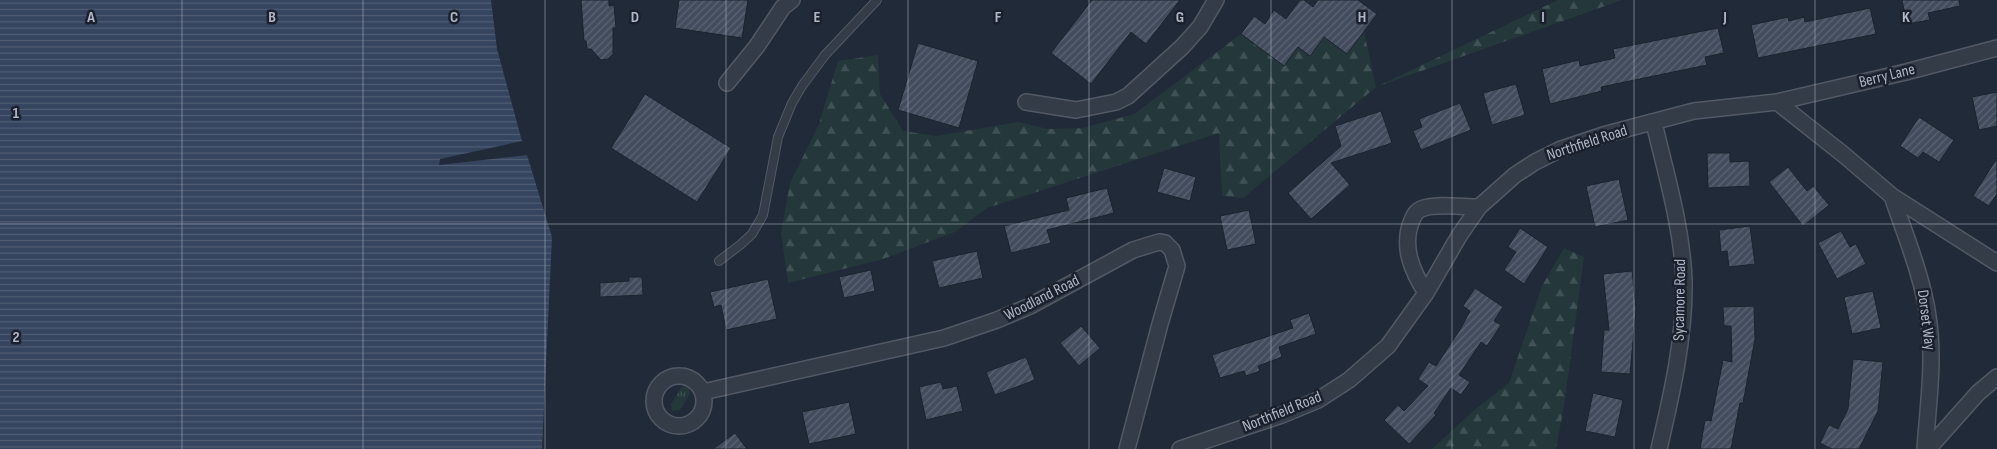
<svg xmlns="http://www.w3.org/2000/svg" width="1997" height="449" font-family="'Sofia Sans Condensed',sans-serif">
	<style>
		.grass { fill: url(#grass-tufts) }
		.forest { fill: url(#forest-firs) }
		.water { fill: url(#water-rules) }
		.building { fill: url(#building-hatch); stroke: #1c232f }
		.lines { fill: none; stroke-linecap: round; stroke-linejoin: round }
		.lane-casing { stroke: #525966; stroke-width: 10 }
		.street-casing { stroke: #525966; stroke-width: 18 }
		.lane { stroke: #343c48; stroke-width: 8 }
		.street { stroke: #343c48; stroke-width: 15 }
		.grid { fill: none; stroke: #afb6c5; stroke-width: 1; stroke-opacity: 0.55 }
		.labels { text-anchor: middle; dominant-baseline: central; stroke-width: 5; stroke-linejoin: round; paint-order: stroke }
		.street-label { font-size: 16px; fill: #afb6c5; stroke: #1a212d }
		.grid-label { font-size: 16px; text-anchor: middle; font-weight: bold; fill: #afb6c5; stroke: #1a212d; stroke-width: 5; stroke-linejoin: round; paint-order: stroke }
	</style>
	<defs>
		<pattern id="grass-tufts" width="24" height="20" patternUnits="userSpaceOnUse" patternTransform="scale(1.25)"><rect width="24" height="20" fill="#24373a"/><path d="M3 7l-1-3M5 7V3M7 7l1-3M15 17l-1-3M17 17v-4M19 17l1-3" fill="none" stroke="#415255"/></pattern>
		<pattern id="forest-firs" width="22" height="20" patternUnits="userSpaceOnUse" patternTransform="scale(1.25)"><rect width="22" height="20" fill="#24373a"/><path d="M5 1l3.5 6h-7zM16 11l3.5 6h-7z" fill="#415255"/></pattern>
		<pattern id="water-rules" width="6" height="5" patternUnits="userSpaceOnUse" patternTransform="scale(1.25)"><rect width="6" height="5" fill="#35445f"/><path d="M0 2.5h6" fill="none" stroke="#505d74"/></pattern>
		<pattern id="building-hatch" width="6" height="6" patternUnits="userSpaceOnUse" patternTransform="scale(1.25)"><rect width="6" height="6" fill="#424c5d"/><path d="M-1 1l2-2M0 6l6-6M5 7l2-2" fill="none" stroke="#5b6473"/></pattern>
	</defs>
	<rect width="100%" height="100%" fill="#212a38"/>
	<!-- grass -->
	<path class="grass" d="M684,386L689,388L690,394L680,410L672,411L671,404L681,388Z"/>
	<!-- forest -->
	<path class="forest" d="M1558,0H1622L1376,87L1243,198L1222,196L1219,133L987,208L955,232L883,259L788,283L781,233L790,183L819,124L838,61L878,55L880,94L903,131L936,136L1018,122L1048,129L1083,128L1134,114L1241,34L1284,66L1298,47L1310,56L1324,37L1347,54L1364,32L1376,87Z
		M1564,248L1584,257L1564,406L1556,449H1432L1473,411L1509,383L1542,286Z"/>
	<!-- water -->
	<path class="water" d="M0,0H491L497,49L522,141L440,159L439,165L527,155L552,237L542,449H0Z"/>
	<!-- building -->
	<path class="building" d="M581,0H609V6L614,5L616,28H613V54L608,59L601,60L591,49H587L586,41H584Z
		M679,0H748L742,38L675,28Z
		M1092,0H1180L1146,44L1131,32L1091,84L1051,53Z
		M1300,0H1304L1313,7L1318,0H1358L1377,14L1347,54L1324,37L1310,56L1298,47L1284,66L1241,34L1254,16L1265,24L1274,10L1286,19Z
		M1902,0H1959L1960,6L1928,13L1930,20L1907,24Z
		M1870,8L1876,34L1758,58L1751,25L1788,17L1789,21L1804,17L1805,22Z
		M1718,28L1724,53L1705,57L1707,65L1601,87L1602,91L1550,104L1542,69L1579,60L1580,66L1615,58L1613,49Z
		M918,43L978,61L959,128L898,110Z
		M1516,84L1525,115L1492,125L1483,93Z
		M1997,92V126L1979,130L1972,97Z
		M645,94L731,148L697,202L611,148Z
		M1460,103L1471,130L1421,150L1413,131L1422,127L1419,119Z
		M1381,111L1392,143L1331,163L1350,185L1311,219L1288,193L1341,146L1335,126Z
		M1919,117L1954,140L1939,162L1923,152L1918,158L1900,146Z
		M1707,153H1730V162L1749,161L1750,186L1708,188Z
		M1997,158V194L1989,206L1973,196Z
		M1788,167L1807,191L1813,186L1829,205L1803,226L1769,182Z
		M1164,168L1196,177L1190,201L1157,192Z
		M1619,179L1628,220L1595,227L1586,186Z
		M1107,188L1114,213L1047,230L1051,243L1011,253L1004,226L1069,210L1066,198Z
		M1249,210L1256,244L1227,250L1220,216Z
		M1750,226L1755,264L1729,267L1727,251L1721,252L1719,230Z
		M1520,228L1548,247L1524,284L1504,270L1516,252L1508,247Z
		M1841,231L1850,247L1856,244L1866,264L1837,279L1818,243Z
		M977,251L983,278L939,288L932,261Z
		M871,270L875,291L844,298L839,277Z
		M1632,271L1636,309L1630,374L1601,372L1604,330H1609L1603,274Z
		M629,277H642L643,295L600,297V283L629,281Z
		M768,279L777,319L726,330L721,305L714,307L710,292Z
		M1475,288L1503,307L1494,321L1501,325L1487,346L1481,342L1459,375L1470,382L1461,395L1451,388L1434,413L1436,415L1409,444L1384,420L1398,405L1404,411L1428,386L1418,379L1429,362L1436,366L1461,328L1470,311L1463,306Z
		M1873,291L1881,328L1852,334L1844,297Z
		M1754,306L1755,339L1743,403H1740L1731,449H1700L1705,420L1711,421L1723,360L1732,362L1731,326H1724L1723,307Z
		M1309,313L1316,334L1279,347L1282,357L1258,366L1260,371L1246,376L1244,371L1220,378L1212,355L1293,328L1290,320Z
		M1081,326L1100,348L1079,366L1060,343Z
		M1026,357L1035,380L995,395L986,372Z
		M1853,359L1883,362L1878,411L1859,449H1832L1820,443L1829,425L1838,429L1848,409Z
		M941,382L943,389L957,386L963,411L926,420L919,387Z
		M1593,393L1623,400L1615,437L1585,431Z
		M849,402L856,434L809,444L802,412Z
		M735,433L747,449H713Z"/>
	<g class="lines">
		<!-- lane casing -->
		<g class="lane-casing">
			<path id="lane" d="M719,261L740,245L752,234L763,215L778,137L792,103L802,86L825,55L877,0"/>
		</g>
		<!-- street casing -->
		<g class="street-casing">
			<path id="street" d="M727,83L757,46L783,7L792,0
				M1026,102L1076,110L1116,102L1128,96L1182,47L1200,27L1216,0
				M1777,102L1906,72L1997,48
				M1654,123C1666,174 1682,227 1684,280C1685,337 1672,393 1659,449
				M1892,196C1905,235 1922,275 1928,316C1935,359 1928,405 1925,449
				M1426,293C1412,271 1401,246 1412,220C1414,215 1416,211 1421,209C1435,203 1463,207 1479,207
				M654 401a25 25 0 1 1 50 0a25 25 0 1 1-50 0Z
				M703,392L944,338L997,320L1030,306L1133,250L1159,242L1165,243L1172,250L1177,266L1160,324L1127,449
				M1180,449L1282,415L1318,400L1349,380L1388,346L1426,293L1459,236L1479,207L1515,175L1535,162L1561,149L1603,135L1694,111L1777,102L1844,155L1892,196L1997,263
				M1928,449L1978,393L1997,377"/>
		</g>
		<!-- lane -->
		<use href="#lane" class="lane"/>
		<!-- street -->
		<use href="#street" class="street"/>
	</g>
	<!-- grid -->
	<path class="grid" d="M182,0V449M363,0V449M545,0V449M726,0V449M908,0V449M1089,0V449M1271,0V449M1452,0V449M1634,0V449M1815,0V449M0,224H1997"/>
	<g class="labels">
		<!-- street labels -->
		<g class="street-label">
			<text transform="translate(1887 76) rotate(-14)">Berry Lane</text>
			<text transform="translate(1587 143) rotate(-18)">Northfield Road</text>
			<text transform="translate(1042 298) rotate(-27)">Woodland Road</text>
			<text transform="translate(1680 300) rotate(-89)">Sycamore Road</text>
			<text transform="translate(1926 320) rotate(83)">Dorset Way</text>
			<text transform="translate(1282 412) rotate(-22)">Northfield Road</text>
		</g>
	</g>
	<g class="grid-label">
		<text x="91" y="22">A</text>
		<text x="272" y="22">B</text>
		<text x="454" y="22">C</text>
		<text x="635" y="22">D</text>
		<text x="817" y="22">E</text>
		<text x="998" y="22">F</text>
		<text x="1180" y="22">G</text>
		<text x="1362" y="22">H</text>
		<text x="1543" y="22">I</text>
		<text x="1725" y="22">J</text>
		<text x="1906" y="22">K</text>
		<text x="16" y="118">1</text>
		<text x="16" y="342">2</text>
	</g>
</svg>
